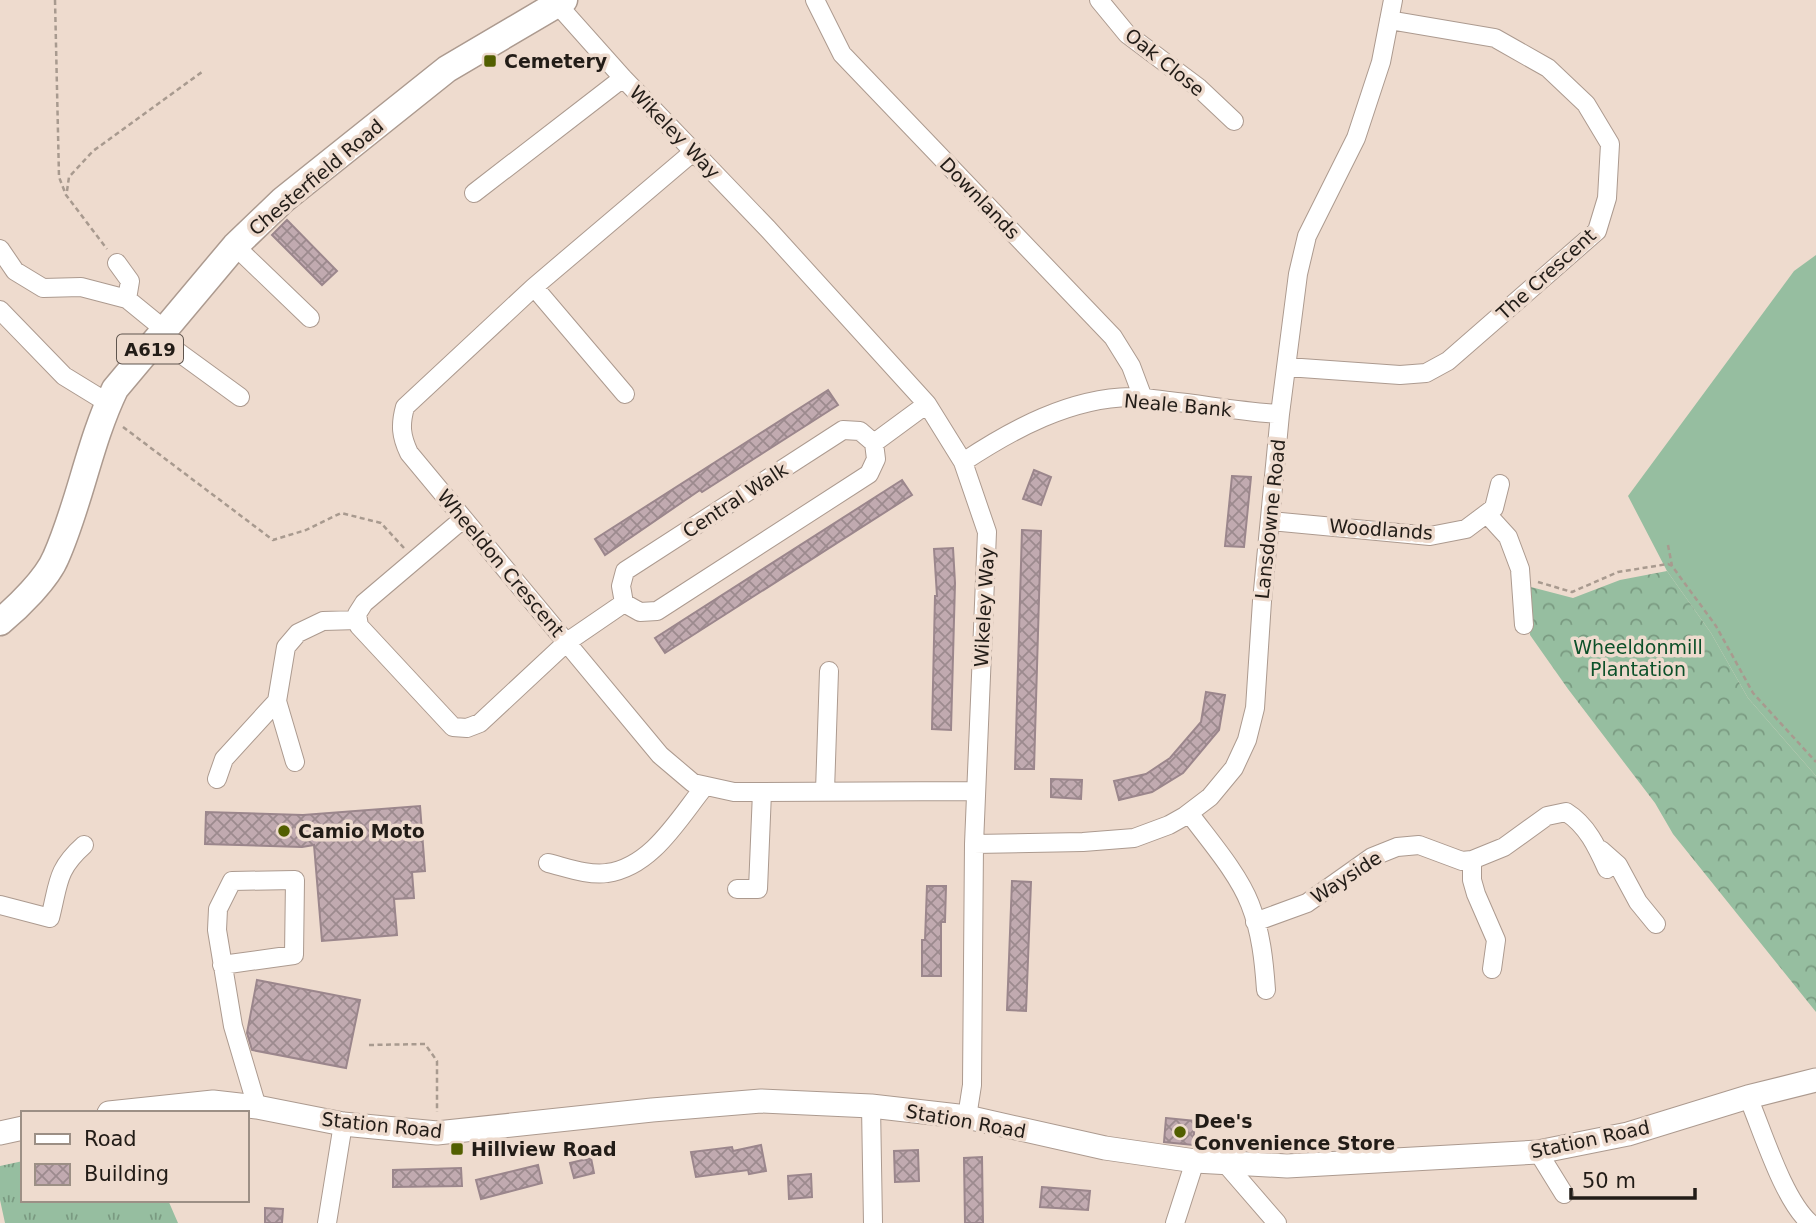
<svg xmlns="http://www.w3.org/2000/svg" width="1816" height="1223" font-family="'DejaVu Sans',sans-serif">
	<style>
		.grass { fill: #96bea0 }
		.forest { fill: url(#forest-crowns) }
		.park { fill: url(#park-tufts) }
		.building { fill: url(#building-cross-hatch); stroke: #9b868c; stroke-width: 2 }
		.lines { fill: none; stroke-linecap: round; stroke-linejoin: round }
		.minor-casing { stroke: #ac9a8f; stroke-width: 20 }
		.major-casing { stroke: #ac9a8f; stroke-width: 25 }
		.highway-casing { stroke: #ac9a8f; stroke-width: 29 }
		.path { stroke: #a89a8f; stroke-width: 2.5; stroke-dasharray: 5 3.5; stroke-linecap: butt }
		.minor { stroke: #fff; stroke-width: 18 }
		.major { stroke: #fff; stroke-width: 23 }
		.highway { stroke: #fff; stroke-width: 26 }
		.poi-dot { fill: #525f00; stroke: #eedbce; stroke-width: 2.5 }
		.labels { text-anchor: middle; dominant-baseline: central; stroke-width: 7; stroke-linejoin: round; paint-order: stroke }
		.shield { fill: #eedbce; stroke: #5f554e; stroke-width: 2 }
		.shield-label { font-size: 18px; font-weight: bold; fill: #221c17 }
		.poi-label { font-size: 19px; font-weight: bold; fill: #221c17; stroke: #eedbce; text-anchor: start }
		.street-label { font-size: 19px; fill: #221c17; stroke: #eedbce }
		.park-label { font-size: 19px; fill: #0c5029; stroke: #eedbce }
	</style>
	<defs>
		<pattern id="forest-crowns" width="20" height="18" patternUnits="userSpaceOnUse" patternTransform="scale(1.75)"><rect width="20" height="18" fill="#96bea0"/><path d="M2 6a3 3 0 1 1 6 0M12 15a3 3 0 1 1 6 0" fill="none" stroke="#7a9a81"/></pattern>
		<pattern id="park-tufts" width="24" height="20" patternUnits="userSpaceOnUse" patternTransform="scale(1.75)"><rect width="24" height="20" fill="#96bea0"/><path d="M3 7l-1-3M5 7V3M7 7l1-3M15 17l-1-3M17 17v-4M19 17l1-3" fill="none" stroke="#7a9a81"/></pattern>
		<pattern id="building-cross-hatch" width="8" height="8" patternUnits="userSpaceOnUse" patternTransform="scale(1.75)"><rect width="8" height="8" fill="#c1aab0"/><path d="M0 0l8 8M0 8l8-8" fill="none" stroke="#9c8a8e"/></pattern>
	</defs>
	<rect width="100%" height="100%" fill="#eedbce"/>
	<!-- grass -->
	<path class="grass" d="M1816,255V776L1748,698L1711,633L1667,571L1628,496L1794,271Z"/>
	<!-- forest -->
	<path class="forest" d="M1667,571L1711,633L1748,698L1816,776V1012L1673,834L1655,803L1568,689L1530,635L1527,586L1573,598L1620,580Z"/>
	<!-- park -->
	<path class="park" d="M23,1161V1200H168L178,1223H5L0,1200V1166Z"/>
	<!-- building -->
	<path class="building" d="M287,220L337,271L322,285L272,235Z
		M828,390L838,405L702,492L700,490L605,555L595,539Z
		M1034,470L1051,477L1041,505L1023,499Z
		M1232,476L1251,477L1244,547L1225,546Z
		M902,480L912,495L665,653L655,638Z
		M1022,530L1041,531L1034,769H1015Z
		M953,548L955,583L951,730L932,729L935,596H937L934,549Z
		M1206,692L1225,695L1219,730L1183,773L1152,792L1119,800L1114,781L1146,774L1170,758L1201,722Z
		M1051,779L1082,780L1081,799L1051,797Z
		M420,806L425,871L412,872L414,898L394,899L397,935L322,941L314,845L302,847L205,844L206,812L303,815Z
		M1012,881L1031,882L1026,1011L1007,1010Z
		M927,886H946L945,922H941V976H922V940H925Z
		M257,980L360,1000L346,1068L252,1050L247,1033Z
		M1166,1118L1195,1121L1193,1145L1164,1142Z
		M761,1145L766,1171L749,1174L748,1170L696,1177L691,1152L732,1147L733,1151Z
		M918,1150L919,1181L895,1182L894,1151Z
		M982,1157L983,1223H965L964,1158Z
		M591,1158L594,1173L574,1178L570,1163Z
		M538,1165L542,1183L481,1199L476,1180Z
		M461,1168L462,1186L393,1187V1170Z
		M811,1174L812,1197L789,1199L788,1176Z
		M1042,1187L1090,1191L1088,1210L1040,1207Z
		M265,1208L283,1209L282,1223H265Z"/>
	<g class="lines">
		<!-- minor casing -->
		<g class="minor-casing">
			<path id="minor" d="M815,0L842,54L1113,337L1131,366L1143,398
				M1099,0L1127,34L1199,88L1234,121
				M557,4L623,78L768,229L927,404L963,462L987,532L974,844L972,1085L967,1117
				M693,152L534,287L405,407C400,425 401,436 409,453L660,755L693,783L734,792L975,791
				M474,193L623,78
				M235,246L310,318
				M0,249L15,271L43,288L81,287L127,299L165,330
				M117,263L130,281L127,299
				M534,287L625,394
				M0,310L64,376L108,403
				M159,338L240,397
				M1287,367L1400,375L1426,373L1448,361L1597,231L1607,198L1610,144L1586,104L1548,68L1495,38L1389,20
				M843,430L860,431L874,443L876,459L869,474L657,611L640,612L624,603L621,586L625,571Z
				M874,443L927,404
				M963,462C1013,429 1070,398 1131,397C1143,397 1157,400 1169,401C1206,405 1243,412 1280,414
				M1487,514L1508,537L1520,569L1524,625
				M463,519L364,603L357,614L359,626L453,727L467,728L480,723L567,642L624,603
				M1270,521L1430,536L1466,529L1494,508L1500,484
				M295,762L277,701L286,647L298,633L323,621L358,620
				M217,779L224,759L277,701
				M825,791L829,671
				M1189,813C1209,840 1238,873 1250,904C1261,932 1264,961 1266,990
				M974,844L1083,842L1134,838L1169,825L1185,816L1210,797L1234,768L1247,740L1255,708L1262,601L1280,414L1298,274L1307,236L1356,138L1381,62L1393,0
				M1601,850L1618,865L1638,902L1656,924
				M1472,860V880L1476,894L1496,940L1492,969
				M548,863C565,867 589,876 607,873C652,867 679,818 705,786
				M737,889H758L762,792
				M0,905L50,918C59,883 56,870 84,845
				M1255,922L1307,903L1372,857L1397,847L1419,845L1462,861L1472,860L1504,847L1547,816L1566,812C1587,825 1597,847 1607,869
				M222,965L294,955L295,880L232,881L218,909L217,930L233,1026L257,1107
				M1748,1097C1763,1132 1783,1199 1810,1223
				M871,1106L873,1223
				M1538,1152L1564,1194
				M1225,1163L1277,1223
				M327,1223L343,1124
				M1175,1223L1195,1161"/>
		</g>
		<!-- major casing -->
		<g class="major-casing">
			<path id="major" d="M109,1113L213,1102L257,1107L343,1124L437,1133L652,1110L761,1101L871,1106L967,1117L1105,1148L1195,1161L1287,1166L1538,1152L1628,1134L1748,1097L1816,1080
				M0,1133L23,1128"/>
		</g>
		<!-- highway casing -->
		<g class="highway-casing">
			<path id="highway" d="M0,622C18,607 47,579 56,557C80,503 89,443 115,389L235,246L283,200L447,69L564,0"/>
		</g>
		<!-- path -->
		<path class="path" d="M55,0L59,177L66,195L107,249
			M67,191L69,177L93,151L202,72
			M123,427L273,540L306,530L341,513L381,523L404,548
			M1668,545L1672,566
			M1538,582L1572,592L1618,572L1668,564L1672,566L1716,626L1753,693L1816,762
			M369,1045L425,1044L437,1061V1112"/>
		<!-- minor -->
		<use href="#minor" class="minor"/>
		<!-- major -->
		<use href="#major" class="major"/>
		<!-- highway -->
		<use href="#highway" class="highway"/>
	</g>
	<!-- markers -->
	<g class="poi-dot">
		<rect x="483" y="54" width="14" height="14" rx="3.5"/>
		<circle cx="284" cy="831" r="7"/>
		<circle cx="1180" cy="1132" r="7"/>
		<rect x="450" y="1142" width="14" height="14" rx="3.5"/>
	</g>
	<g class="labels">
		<!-- shield labels -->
		<rect class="shield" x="117" y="334.5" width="66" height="29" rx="5"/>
		<g class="shield-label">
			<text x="150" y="349">A619</text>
		</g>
		<!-- poi labels -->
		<g class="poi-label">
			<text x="504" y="61">Cemetery</text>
			<text x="298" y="831">Camio Moto</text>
			<text x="1194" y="1121">Dee's<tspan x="1194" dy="22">Convenience Store</tspan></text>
			<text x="471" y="1149">Hillview Road</text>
		</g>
		<!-- street labels -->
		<g class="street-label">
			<text transform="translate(1165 62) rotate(39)">Oak Close</text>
			<text transform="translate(675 132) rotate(46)">Wikeley Way</text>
			<text transform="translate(316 177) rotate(-40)">Chesterfield Road</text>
			<text transform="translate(980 198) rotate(46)">Downlands</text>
			<text transform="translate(1546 274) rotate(-42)">The Crescent</text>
			<text transform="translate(1178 405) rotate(5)">Neale Bank</text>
			<text transform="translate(735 500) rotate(-33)">Central Walk</text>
			<text transform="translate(1270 519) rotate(-84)">Lansdowne Road</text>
			<text transform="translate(1381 529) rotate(4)">Woodlands</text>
			<text transform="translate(501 563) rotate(50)">Wheeldon Crescent</text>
			<text transform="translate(984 607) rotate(-87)">Wikeley Way</text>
			<text transform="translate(1346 877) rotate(-33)">Wayside</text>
			<text transform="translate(966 1121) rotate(10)">Station Road</text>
			<text transform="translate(382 1125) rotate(6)">Station Road</text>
			<text transform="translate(1590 1139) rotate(-12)">Station Road</text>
		</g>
		<!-- park labels -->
		<g class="park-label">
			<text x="1638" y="647">Wheeldonmill<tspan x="1638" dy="22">Plantation</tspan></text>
		</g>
	</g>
	<!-- legend -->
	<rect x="21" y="1111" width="228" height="91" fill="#eedbce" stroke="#9c8f85" stroke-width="2"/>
	<rect x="35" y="1134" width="35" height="10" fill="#ffffff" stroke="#9c8f85" stroke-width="2"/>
	<text x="84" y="1146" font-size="21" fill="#221c17">Road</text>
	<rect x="35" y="1164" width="35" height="21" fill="url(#building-cross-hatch)" stroke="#9c8f85" stroke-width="2"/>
	<text x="84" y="1181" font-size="21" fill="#221c17">Building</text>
	<!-- scale -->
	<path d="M1571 1188v10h124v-10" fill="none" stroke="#221c17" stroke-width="3.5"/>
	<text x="1582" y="1188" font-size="21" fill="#221c17" stroke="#eedbce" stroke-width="5" paint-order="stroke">50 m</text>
</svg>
